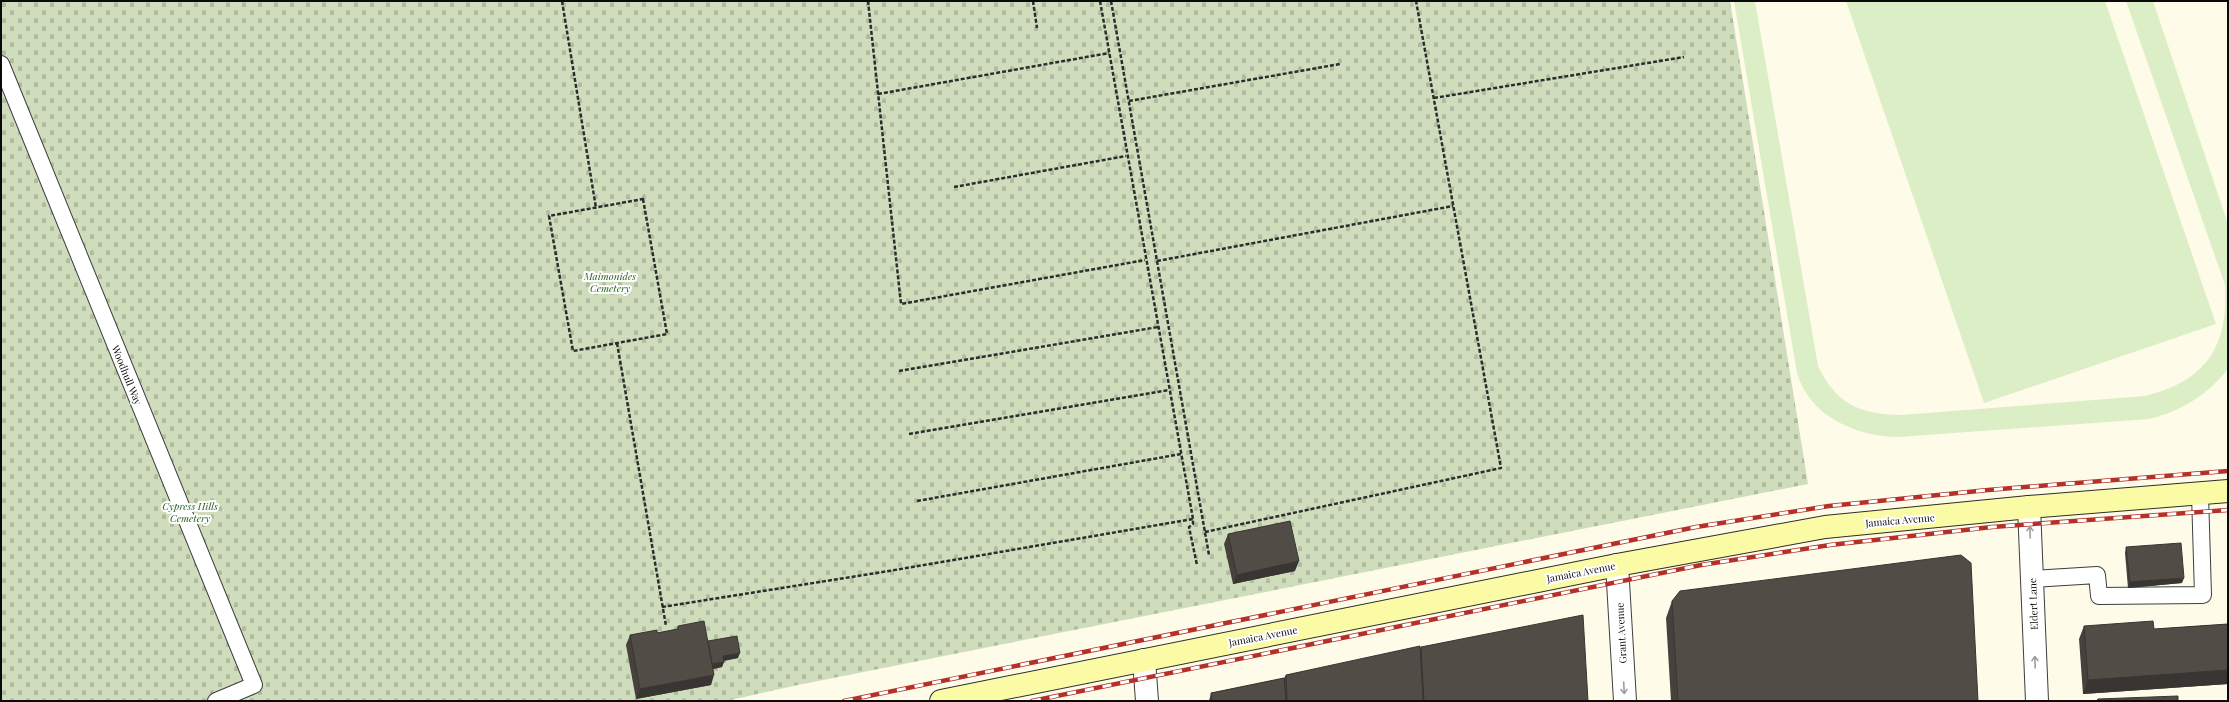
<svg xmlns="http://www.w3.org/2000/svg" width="2229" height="702" font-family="'Playfair Display',serif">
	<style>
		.cemetery { fill: url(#cemetery-stones) }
		.pitch { fill: #dceec6 }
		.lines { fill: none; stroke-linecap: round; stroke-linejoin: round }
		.lane-casing { stroke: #3d3d3d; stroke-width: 18 }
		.street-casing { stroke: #3d3d3d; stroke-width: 24 }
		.secondary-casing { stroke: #2c2c2c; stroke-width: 24 }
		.path { stroke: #2c2c2c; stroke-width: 2.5; stroke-dasharray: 4 2; stroke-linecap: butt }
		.lane { stroke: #fff; stroke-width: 16 }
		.street { stroke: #fff; stroke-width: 22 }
		.secondary { stroke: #fcfba5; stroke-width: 22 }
		.rail-casing { stroke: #b43029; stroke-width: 4.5 }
		.rail { stroke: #fff; stroke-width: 3; stroke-dasharray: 9; stroke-linecap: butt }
		.wall { fill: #47413d }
		.shaded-wall { fill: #393532 }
		.building { fill: #524c47; stroke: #393532 }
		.oneway { stroke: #9d9d9d }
		.labels { text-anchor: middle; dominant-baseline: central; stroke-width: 4; stroke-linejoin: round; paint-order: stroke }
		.park-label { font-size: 10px; font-style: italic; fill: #255e1e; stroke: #fff }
		.street-label { font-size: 10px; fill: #0a0a0a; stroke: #fff }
	</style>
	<defs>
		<pattern id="cemetery-stones" width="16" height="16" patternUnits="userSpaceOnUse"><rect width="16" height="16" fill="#cfddbc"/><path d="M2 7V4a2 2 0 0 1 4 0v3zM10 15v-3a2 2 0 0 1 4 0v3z" fill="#b0bca0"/></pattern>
	</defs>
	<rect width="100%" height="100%" fill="#fefce8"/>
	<!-- cemetery -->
	<path class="cemetery" d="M1,1H1730L1808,484L798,685L726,701H1Z"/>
	<!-- pitch -->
	<path class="pitch" d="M1734,1H1755L1818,366C1837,405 1860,414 1901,415L2145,396C2204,382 2229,348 2225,285L2126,1H2153L2228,224V369C2207,395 2182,411 2149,419L1898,437C1857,437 1809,416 1797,373Z
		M1846,1H2105L2216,324L1984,403Z"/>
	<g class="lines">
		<!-- lane casing -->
		<g class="lane-casing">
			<path id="lane" d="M1,64L254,685L216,701
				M2032,579L2097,575L2099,596L2203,595L2200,494"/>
		</g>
		<!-- street casing -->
		<g class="street-casing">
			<path id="street" d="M2029,507L2037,701
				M1617,565L1625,701
				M1144,660L1147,701"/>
		</g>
		<!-- secondary casing -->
		<g class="secondary-casing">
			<path id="secondary" d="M941,701L1617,565L1825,527L2029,507L2228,491"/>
		</g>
		<!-- path -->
		<path class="path" d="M562,1L596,208
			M868,1L901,304L1145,260
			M1033,1L1037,28
			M1100,1L1193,519V524L1189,527L1197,565
			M1111,1L1209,555
			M878,94L1109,53
			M1434,98L1684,57
			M1129,101L1340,64
			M954,187L1126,156
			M643,199L667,334L573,351L549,216Z
			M1157,261L1453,206
			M617,343L666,626
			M899,371L1158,327
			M909,434L1169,390
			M917,501L1181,454
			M1205,532L1501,468L1416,1
			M662,607L889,571L1193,519"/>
		<!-- lane -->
		<use href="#lane" class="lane"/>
		<!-- street -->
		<use href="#street" class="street"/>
		<!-- secondary -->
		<use href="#secondary" class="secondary"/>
		<!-- rail casing -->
		<g class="rail-casing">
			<path id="rail" d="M844,701L1696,527L1829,506L1988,490L2228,471
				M1032,701L1701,565L1830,545L1992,527L2228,510"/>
		</g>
		<!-- rail -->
		<use href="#rail" class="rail"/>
	</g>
	<!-- wall -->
	<path class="wall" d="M1228,534L1295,571L1233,584L1224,544Z
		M2126,547L2182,583L2128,588L2125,553Z
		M1672,601L1978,701H1671L1666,618Z
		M2228,624V684L2083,694L2079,639L2084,626L2154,629Z
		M678,626L738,658L724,661L722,667L713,669L711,685L636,699L626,645L630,635L657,633L677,629Z
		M1421,647L1588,701H1209L1211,693L1284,678L1286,675L1420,649Z"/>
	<!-- shaded-wall -->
	<path class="shaded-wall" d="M1299,561L1295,571L1233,584L1237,575Z
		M2184,578L2182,583L2128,588L2130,582Z
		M740,653L738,658L721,661L723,656Z
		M724,662L722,667L708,670L710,665Z
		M2228,670V684L2083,694L2088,680Z
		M714,675L711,685L636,699L640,689Z"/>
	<!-- building -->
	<path class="building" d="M1290,521L1299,561L1237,575L1228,534Z
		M2181,543L2184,578L2130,582L2126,547Z
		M1961,555L1971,563L1978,701H1678L1672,601L1680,591Z
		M1583,615L1588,701H1424L1421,647Z
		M704,621L714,675L640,689L630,635L657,630V633L678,629V626Z
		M2153,621L2154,629L2228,624V670L2088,680L2084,626Z
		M737,636L740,653L723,656L724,662L712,664L708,641Z
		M1420,646L1423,701H1287L1286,675Z
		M1284,678L1286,701H1212L1211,693Z
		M2178,696V701H2096L2098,699Z"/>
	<!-- one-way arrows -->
	<defs><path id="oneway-shaft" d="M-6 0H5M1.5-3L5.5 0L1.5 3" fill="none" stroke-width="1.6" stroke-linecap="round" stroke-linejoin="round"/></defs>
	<g class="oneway">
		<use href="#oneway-shaft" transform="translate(2030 532) rotate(-92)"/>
		<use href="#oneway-shaft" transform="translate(2035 662) rotate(-92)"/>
		<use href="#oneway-shaft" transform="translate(1624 688) rotate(87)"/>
	</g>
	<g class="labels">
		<!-- park labels -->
		<g class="park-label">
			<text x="610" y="276">Maimonides<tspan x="610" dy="12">Cemetery</tspan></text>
			<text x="190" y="506">Cypress Hills<tspan x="190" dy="12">Cemetery</tspan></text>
		</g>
		<!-- street labels -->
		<g class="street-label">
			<text transform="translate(127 375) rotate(68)">Woodhull Way</text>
			<text transform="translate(1900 520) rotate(-5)">Jamaica Avenue</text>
			<text transform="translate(1581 572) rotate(-11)">Jamaica Avenue</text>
			<text transform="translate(2033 604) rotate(-92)">Eldert Lane</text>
			<text transform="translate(1621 633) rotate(-93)">Grant Avenue</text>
			<text transform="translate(1263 636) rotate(-11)">Jamaica Avenue</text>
		</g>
	</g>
	<!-- border -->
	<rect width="2229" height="702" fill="none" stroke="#0a0a0a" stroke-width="4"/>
</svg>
